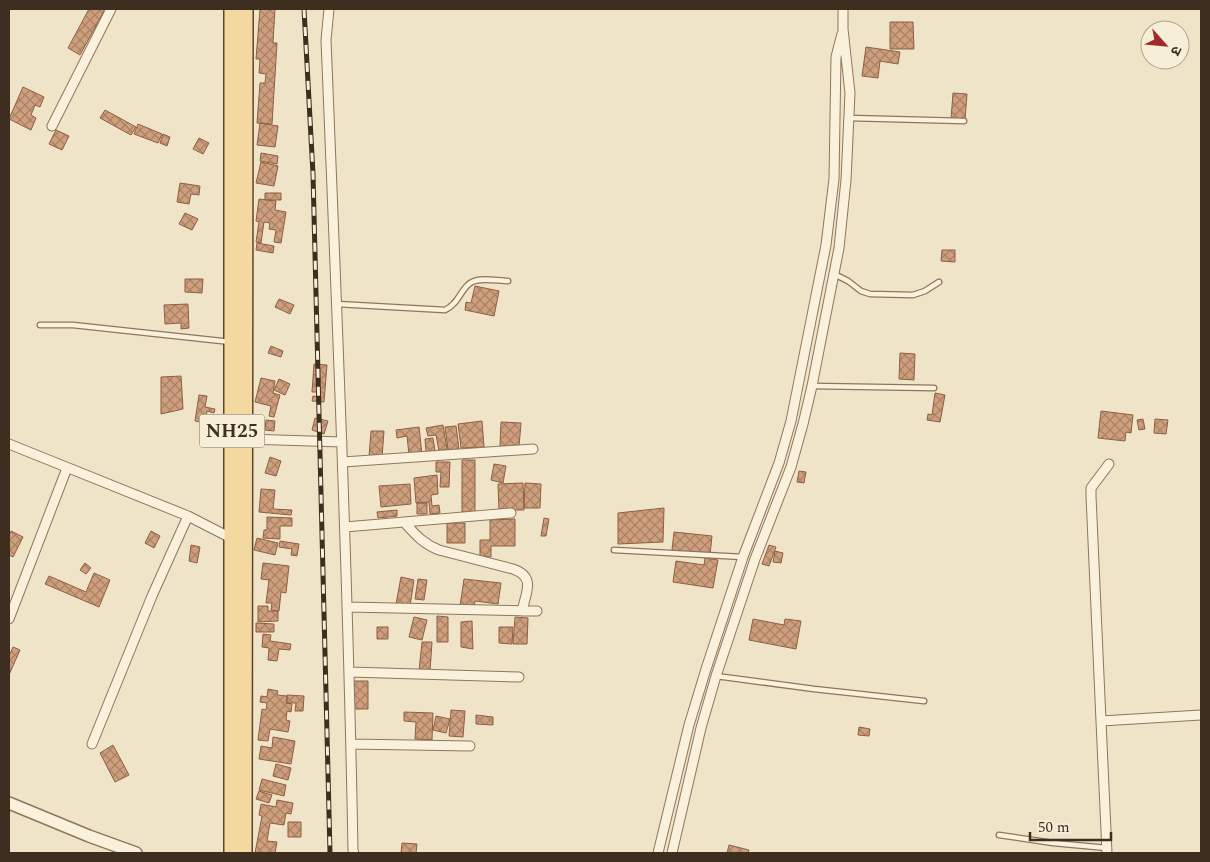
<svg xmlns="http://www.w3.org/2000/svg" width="1210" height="862" font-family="Spectral,'Noto Sans Devanagari',serif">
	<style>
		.building { fill: url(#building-cross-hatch); stroke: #8d5f41 }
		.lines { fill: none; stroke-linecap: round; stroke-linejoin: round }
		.service-casing { stroke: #8d765c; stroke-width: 7 }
		.minor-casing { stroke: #8d765c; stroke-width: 11 }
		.tertiary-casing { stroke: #8d765c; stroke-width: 14 }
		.primary-casing { stroke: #5b4430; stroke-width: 18 }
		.service { stroke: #faf1dc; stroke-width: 4.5 }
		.minor { stroke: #faf1dc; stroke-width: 9 }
		.tertiary { stroke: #faf1dc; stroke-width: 11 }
		.primary { stroke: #f3d9a0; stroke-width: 15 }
		.rail-casing { stroke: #3d2e20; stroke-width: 5 }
		.rail { stroke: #f7eed8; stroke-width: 3; stroke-dasharray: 9; stroke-linecap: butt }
		.labels { text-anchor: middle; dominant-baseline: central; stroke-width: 4; stroke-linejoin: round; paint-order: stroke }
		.shield { fill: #f7eed8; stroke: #756857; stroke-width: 1 }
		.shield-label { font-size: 19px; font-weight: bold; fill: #3d2e20 }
	</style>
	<defs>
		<pattern id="building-cross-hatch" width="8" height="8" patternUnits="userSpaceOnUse" patternTransform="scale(1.25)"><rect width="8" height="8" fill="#cf9f7d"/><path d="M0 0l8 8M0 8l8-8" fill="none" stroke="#a98266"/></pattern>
	</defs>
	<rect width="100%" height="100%" fill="#f0e4c8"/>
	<!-- building -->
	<path class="building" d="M89,9H105L80,55L68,48Z
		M260,9H275L273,43H277L272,124L257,123L260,83H265L266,74L259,73L260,59H256Z
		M890,22H913L914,49H890Z
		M866,47L900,52L898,64L880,61L878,78L862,76Z
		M23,87L44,97L40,107L35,105L31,115L36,118L31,130L9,119Z
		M953,93L967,94L965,120L951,119Z
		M105,110L136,127L131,135L100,118Z
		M260,123L278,126L275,147L257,145Z
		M138,124L162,134L158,143L134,134Z
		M56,130L69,136L62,150L49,144Z
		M163,134L170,137L167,146L160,143Z
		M199,138L209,143L203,154L193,149Z
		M261,153L278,156L277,164L260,161Z
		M261,162L278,166L274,186L256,183Z
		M180,183L200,186L199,195L191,194L189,204L177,202Z
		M265,193H281V200H265Z
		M259,199L276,201L275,210L286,212L281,243L274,242L276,230L269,229L270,223L264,222L261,243L256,242L259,222L256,221Z
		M185,213L198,219L192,230L179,224Z
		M257,243L274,246L273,253L256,250Z
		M942,250H955V262L941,261Z
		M185,279H203L202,293L185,292Z
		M475,286L499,291L494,316L465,310L466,302L471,303Z
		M279,299L294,305L290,314L275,307Z
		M188,304L189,328L181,329V323L165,324L164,305Z
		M271,346L283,351L281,357L268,353Z
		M900,353L915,354L914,380L899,379Z
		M314,364L327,365L324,402L312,401L313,396L319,397V392H312Z
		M181,376L183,409L161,414V377Z
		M261,378L275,381L273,393L280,395L274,417L269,416L271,406L255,402Z
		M279,379L290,384L285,395L274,390Z
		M935,393L945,395L940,422L927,420L928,414L932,415Z
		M199,395L207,396L205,407L215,409L214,413L207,411L205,423L195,421Z
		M1101,411L1133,415L1131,433L1126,432L1125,441L1098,438Z
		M315,418L328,421L324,434L312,430Z
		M1143,419L1145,429L1139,430L1137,420Z
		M1155,419L1168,420L1166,434L1154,433Z
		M266,420L275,421L274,431L265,430Z
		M482,421L484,447L461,448L458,424Z
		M501,422L521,423L519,447L500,446Z
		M443,425L447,449L439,451L436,435L428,436L426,428Z
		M456,426L459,449L448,450L445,427Z
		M419,427L422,454L409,455L407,436L397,438L396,430Z
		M371,431H384L382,458L369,457Z
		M433,438L435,451L426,452L425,439Z
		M270,457L281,461L276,476L265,473Z
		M462,460H475V512H462Z
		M436,462H450L449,487H440L441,472H436Z
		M494,464L506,466L503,483L491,480Z
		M799,471L806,472L804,483L797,482Z
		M437,475L438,494L431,495L432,506L439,505L440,513L430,514L429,502L416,503L414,478Z
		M523,483L524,510H499L498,484Z
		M525,483L541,484L540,508H524Z
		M410,484L411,504L381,507L379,486Z
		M261,489L275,490L273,509L292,510L291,515L259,512Z
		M417,503H427V514H417Z
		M664,508L663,542L618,544V513Z
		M397,510V516L378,518L377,512Z
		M267,517L292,518V526H280V539L263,538L264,530H267Z
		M544,518L549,519L546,536H541Z
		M515,519V546H491V557H480V540H490V520Z
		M447,523H465V543H447Z
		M11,531L23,537L13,557L9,555V536Z
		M151,531L160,536L154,548L145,543Z
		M674,532L712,536L710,555L672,550Z
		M257,538L278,543L275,555L254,550Z
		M280,541L299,544L297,556L291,555L292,549L279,547Z
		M191,545L200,547L197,563L189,561Z
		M769,545L776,547L769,566L762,564Z
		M775,551L783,553L781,563L773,562Z
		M705,558L718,560L713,588L673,582L676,561L704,565Z
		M85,563L91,568L86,574L80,570Z
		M263,563L289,566L286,593L281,592L279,611L271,610L272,603H266L269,580L261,579Z
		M94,573L110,580L99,607L45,584L49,576L86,592Z
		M401,577L414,580L410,606L396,604Z
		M418,579L427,580L424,600L415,599Z
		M464,579L501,583L498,604L475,601L474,608L460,606Z
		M258,606H268V611H278V621L258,622Z
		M437,616L448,617V642H437Z
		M414,617L427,620L422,640L409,637Z
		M515,617L528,618L527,644H513Z
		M753,619L784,625L785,619L801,621L796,649L749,640Z
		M472,621L473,649L461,647V622Z
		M256,623L274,624V632H256Z
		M377,627H388V639H377Z
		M499,627H513L512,644L499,643Z
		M263,634L271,635L270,641L291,644L290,650L279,649L277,661L268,660L269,648L262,647Z
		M422,642H432L430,672L419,671Z
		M13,647L20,650L9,675V656Z
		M352,681H368V709H352Z
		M268,689L278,691L277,695L287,696L286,703L292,704L291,712L287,711L286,720L290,721L288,732L270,729L268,741L258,740L262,709L266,710L267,703L260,702L261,696L267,697Z
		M287,695L304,696L303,711H295L296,703H287Z
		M451,710L465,711L463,737L449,736Z
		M404,712L433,713L432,740L415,739L416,722L404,721Z
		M476,715L493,717V725L476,724Z
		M436,716L450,719L446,733L433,730Z
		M859,727L870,729L869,736L858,735Z
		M273,737L295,741L291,764L259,759L261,746L272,748Z
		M113,745L129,775L115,782L100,753Z
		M276,764L291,768L288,780L273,776Z
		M262,779L286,785L284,796L259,790Z
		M259,791L272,795L269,803L256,799Z
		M277,800L293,803L291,814L286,813L284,825L270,823L267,841L277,842L275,853H255L262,816L259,815L261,804L276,807Z
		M288,822H301V837H288Z
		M402,843L417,844L416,853H401Z
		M729,845L749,850L748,853H727Z"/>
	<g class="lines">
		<!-- service casing -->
		<g class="service-casing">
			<path id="service" d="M849,118L964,121
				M834,274L848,281L861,291L870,294L913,295L925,291L939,282
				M337,304L445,310C460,303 461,287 472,282C481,277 498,281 508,281
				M40,325H73L231,342
				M812,386L934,388
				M614,550L743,557
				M716,676L814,689L924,701
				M999,835L1053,843L1107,848"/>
		</g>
		<!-- minor casing -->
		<g class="minor-casing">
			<path id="minor" d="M329,9L326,40C337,310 348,579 353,850L354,853
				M52,126L111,9
				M242,439L342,442
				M9,444L188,516L231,538
				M343,462L533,449
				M404,522C415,534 423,544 439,550L513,569C536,577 526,592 522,611
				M345,527L511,513
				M348,607L537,611
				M9,619L67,468
				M349,672L519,677
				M1101,721L1091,496V488L1109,464
				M92,744L152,596L188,516
				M351,744L470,746
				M658,853L689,725L706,669L743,557L779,463L791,421L826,245L834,179L836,57L842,34
				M672,853L701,728L716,676L755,559L791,467L803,424L812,386L839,248L846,180L850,93L843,29V9
				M1107,853L1101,721L1201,715"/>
		</g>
		<!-- tertiary casing -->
		<g class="tertiary-casing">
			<path id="tertiary" d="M9,803L89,836L136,853"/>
		</g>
		<!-- primary casing -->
		<g class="primary-casing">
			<path id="primary" d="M232,853V9
				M244,853L245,9"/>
		</g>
		<!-- service -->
		<use href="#service" class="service"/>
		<!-- minor -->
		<use href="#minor" class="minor"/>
		<!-- tertiary -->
		<use href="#tertiary" class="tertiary"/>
		<!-- primary -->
		<use href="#primary" class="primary"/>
		<!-- rail casing -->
		<g class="rail-casing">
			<path id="rail" d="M304,9L313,174L330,853"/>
		</g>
		<!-- rail -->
		<use href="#rail" class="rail"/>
	</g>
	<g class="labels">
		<!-- shield labels -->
		<rect class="shield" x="199.5" y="414.5" width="65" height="33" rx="4"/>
		<g class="shield-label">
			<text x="232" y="431">NH25</text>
		</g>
	</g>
	<!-- border -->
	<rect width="1210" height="862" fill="none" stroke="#3d2e20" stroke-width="20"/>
	<!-- north arrow -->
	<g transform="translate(1165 45) rotate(117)"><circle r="24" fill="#f7eed8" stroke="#ada18e"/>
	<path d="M0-4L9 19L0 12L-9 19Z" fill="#9e2a2b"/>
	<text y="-8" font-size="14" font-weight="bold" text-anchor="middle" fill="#3d2e20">उ</text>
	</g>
	<!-- scale -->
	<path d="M1030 832v8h81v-8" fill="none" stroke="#3d2e20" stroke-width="2.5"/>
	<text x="1038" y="832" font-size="15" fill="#3d2e20" stroke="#f7eed8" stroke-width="4" paint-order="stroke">50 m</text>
</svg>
